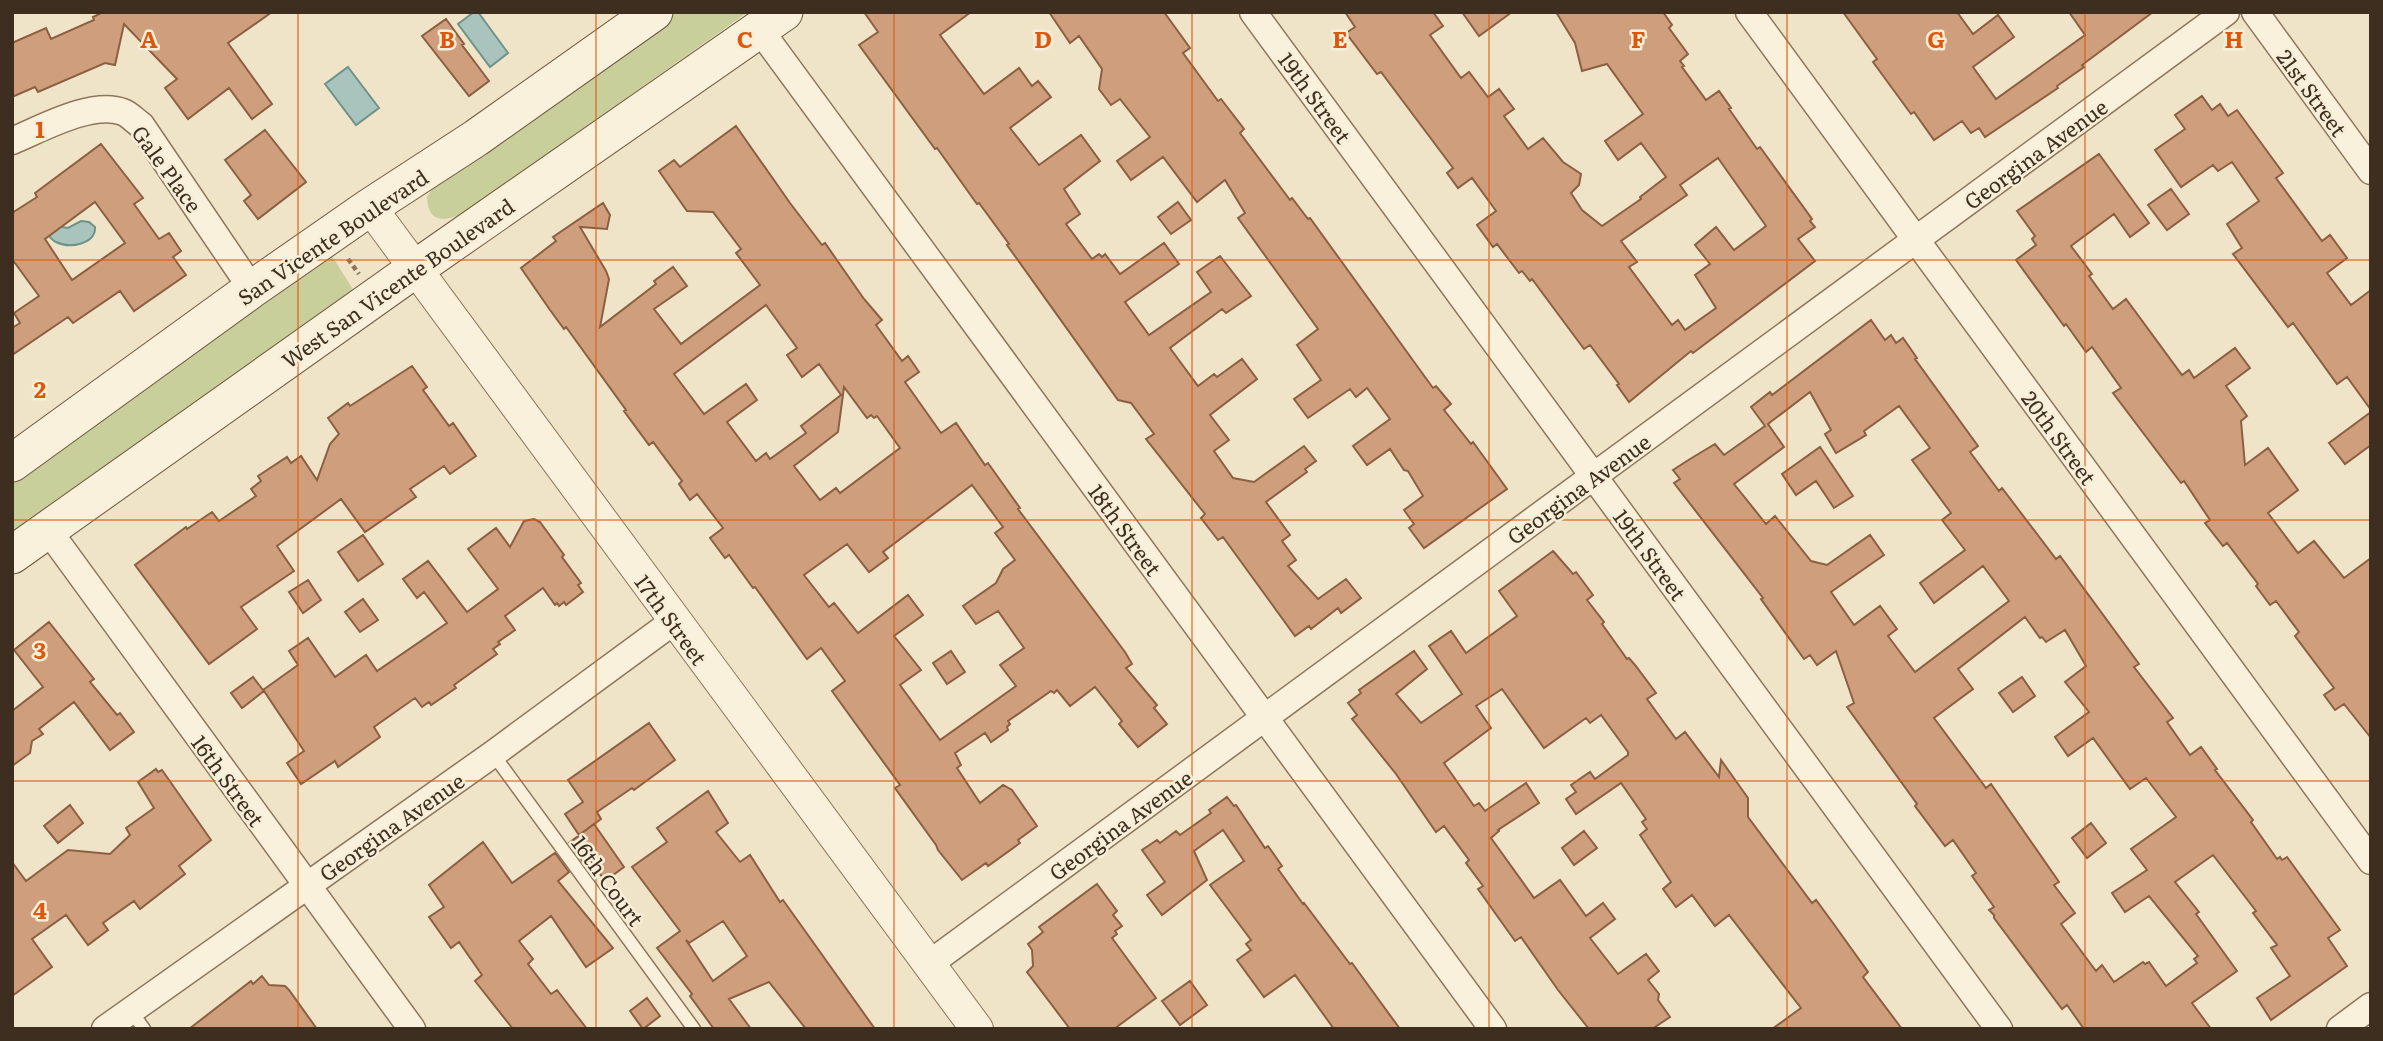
<svg xmlns="http://www.w3.org/2000/svg" width="2383" height="1041" font-family="Literata,serif">
	<style>
		.green { fill: #c9cf9b }
		.water { fill: #a9c4bc; stroke: #6f938a; stroke-width: 2 }
		.building { fill: #cf9f7d; stroke: #8d5f41; stroke-width: 2; fill-rule: evenodd }
		.lines { fill: none; stroke-linecap: round; stroke-linejoin: round }
		.service-casing { stroke: #8d765c; stroke-width: 15 }
		.minor-casing { stroke: #8d765c; stroke-width: 29 }
		.tertiary-casing { stroke: #8d765c; stroke-width: 34 }
		.secondary-casing { stroke: #6f573f; stroke-width: 39 }
		.path { stroke: #8d765c; stroke-width: 4.5; stroke-dasharray: 5 3.5; stroke-linecap: butt }
		.service { stroke: #faf1dc; stroke-width: 12 }
		.minor { stroke: #faf1dc; stroke-width: 26 }
		.tertiary { stroke: #faf1dc; stroke-width: 32 }
		.secondary { stroke: #faf1dc; stroke-width: 37 }
		.grid { fill: none; stroke: #df570d; stroke-width: 2; stroke-opacity: 0.55 }
		.labels { text-anchor: middle; dominant-baseline: central; stroke-width: 5; stroke-linejoin: round; paint-order: stroke }
		.street-label { font-size: 21px; fill: #3d2e20; stroke: #f7eed8 }
		.grid-label { font-size: 23px; text-anchor: middle; font-weight: bold; fill: #df570d; stroke: #f7eed8; stroke-width: 5; stroke-linejoin: round; paint-order: stroke }
	</style>
	<rect width="100%" height="100%" fill="#f0e4c8"/>
	<!-- green -->
	<path class="green" d="M676,12H748L465,212C446,222 428,224 427,197L436,183Z
		M332,256L354,291L12,534V481Z"/>
	<!-- water -->
	<path class="water" d="M474,12H478L508,53L490,67L458,24Z
		M348,67L379,108L356,125L325,84Z
		M81,221L89,222L95,227C96,244 70,249 56,242C53,241 50,237 47,234L50,225L68,228Z"/>
	<!-- building -->
	<path class="building" d="M103,12H272L228,43L272,104L252,119L229,88L188,119L165,88L177,79L124,24L115,65L105,63L38,92L35,87L12,97V43L46,28L51,39L94,20L93,17Z
		M864,12H971L940,35L984,94L1019,68L1032,86L1038,81L1051,97L1010,128L1039,165L1081,135L1100,161L1064,189L1080,214L1066,224L1092,259L1099,254L1102,257L1105,254L1120,274L1164,243L1179,264L1125,302L1149,335L1211,292L1197,272L1220,256L1251,296L1226,313L1222,309L1170,348L1198,386L1214,374L1217,377L1242,359L1257,379L1210,415L1229,440L1214,451L1233,478L1254,482L1304,446L1316,461L1305,469L1307,472L1266,502L1290,535L1282,541L1296,560L1288,566L1318,599L1346,579L1361,598L1341,613L1338,608L1311,629L1309,626L1295,636L1223,537L1218,540L1201,518L1205,514L1146,439L1154,434L1131,403L1118,400L1007,245L1009,244L979,203L977,204L937,148L935,149L859,45L878,32Z
		M1049,12H1164L1190,48L1183,53L1218,101L1221,99L1244,129L1240,133L1290,200L1292,198L1308,219L1310,218L1433,388L1436,386L1451,404L1444,410L1471,444L1473,442L1507,489L1424,548L1409,528L1414,524L1404,510L1423,496L1408,471L1404,470L1390,449L1367,465L1353,446L1390,419L1367,388L1356,397L1350,389L1308,418L1294,399L1321,380L1297,345L1318,329L1238,218L1245,213L1225,180L1197,202L1163,157L1131,180L1117,161L1150,137L1120,99L1111,105L1099,89L1102,69L1079,36L1070,43Z
		M1345,12H1433L1443,26L1430,35L1461,78L1469,72L1488,97L1499,89L1514,109L1504,116L1528,149L1543,138L1563,162L1581,174L1579,185L1571,193L1582,210L1602,226L1641,199L1640,197L1666,177L1641,143L1618,160L1605,141L1643,114L1607,64L1582,71L1575,43L1556,12H1663L1672,25L1669,28L1688,54L1680,61L1684,66L1682,67L1706,100L1719,91L1731,108L1729,109L1757,149L1760,147L1812,219L1810,221L1815,227L1798,239L1815,261L1693,353L1691,351L1629,402L1617,385L1619,384L1590,345L1584,349L1532,279L1530,281L1522,271L1519,273L1497,244L1493,247L1477,225L1496,211L1472,178L1458,188L1447,173L1453,168L1381,72L1377,74L1346,33L1355,27ZM1718,158L1766,226L1734,250L1716,227L1695,245L1710,264L1695,275L1716,308L1685,330L1678,320L1672,325L1629,267L1637,262L1621,241L1687,195L1680,185Z
		M1462,12H1512L1479,36Z
		M1843,12H1957L1973,34L1998,15L2014,37L1973,67L1996,99L2085,35L2069,12H2153L2082,65L2084,67L2057,86L2058,88L1985,137L1979,128L1971,133L1962,121L1934,140L1914,112L1911,114L1873,62L1877,59Z
		M446,19L464,44L462,45L489,81L469,96L422,36Z
		M2202,96L2212,110L2220,104L2228,116L2237,110L2283,173L2276,178L2322,241L2330,235L2347,258L2327,273L2351,305L2371,290V410L2347,377L2337,384L2293,323L2288,327L2233,254L2242,248L2227,224L2259,201L2232,162L2218,171L2213,165L2181,187L2155,150L2185,129L2175,115Z
		M736,126L790,203L822,245L825,243L864,299L882,320L876,325L902,361L908,356L919,372L905,382L941,433L956,423L985,465L988,463L1020,508L1018,509L1125,652L1132,664L1126,668L1157,705L1154,708L1167,724L1138,747L1119,724L1122,721L1095,687L1070,706L1057,690L1054,693L1051,691L1008,721L1010,724L1007,727L1008,730L991,742L985,733L955,753L961,765L957,768L980,803L1003,785L1012,790L1037,826L1018,840L1020,843L988,866L986,863L962,880L938,850L936,845L895,788L900,785L832,691L845,681L821,648L807,659L755,587L753,588L729,555L725,558L710,538L723,528L697,494L690,500L679,484L682,481L653,442L649,445L624,411L626,410L566,327L564,329L550,310L521,268L556,241L553,237L603,203L610,215L607,229L580,227L606,271L609,279L600,327L656,284L654,281L673,267L687,286L654,309L681,344L760,285L736,253L741,249L713,212L687,211L659,171L674,160L680,167ZM766,305L797,348L787,355L802,377L819,364L841,395L801,426L806,433L770,459L766,453L756,461L727,422L757,400L746,384L704,414L674,374ZM844,387L867,418L871,415L874,418L877,416L900,448L840,493L836,488L820,500L794,466L838,432ZM972,485L1003,527L995,533L1015,560L1003,569L996,583L963,606L976,624L998,611L1024,648L1000,665L1016,686L940,740L900,685L921,670L894,636L923,615L908,595L858,633L834,603L829,607L804,575L847,544L869,572L888,558L883,552Z
		M265,130L306,182L258,219L244,201L251,195L225,160Z
		M101,144L143,198L134,204L159,239L169,233L181,251L173,257L186,275L134,311L120,291L73,323L68,317L12,355V328L20,323L14,313L39,296L12,259V213L37,197L35,193ZM95,202L125,243L72,280L45,239Z
		M2099,154L2149,223L2130,237L2114,214L2071,246L2092,274L2089,276L2113,309L2126,299L2182,375L2189,370L2194,378L2235,348L2250,368L2226,386L2247,416L2241,421L2245,465L2268,448L2298,490L2268,513L2298,553L2314,541L2344,578L2371,558V738L2344,704L2335,710L2324,695L2334,688L2295,636L2299,632L2276,601L2270,605L2256,586L2258,584L2227,543L2223,546L2205,523L2210,520L2184,481L2181,483L2113,393L2121,388L2092,347L2086,352L2066,324L2064,326L2016,260L2036,245L2032,239L2035,236L2017,211Z
		M2171,189L2189,214L2167,230L2148,205Z
		M1178,202L1191,220L1171,234L1158,217Z
		M1871,320L1885,340L1891,335L1896,343L1903,338L1917,358L1915,359L1978,446L1970,452L1999,491L2002,488L2056,559L2060,556L2139,664L2134,667L2173,718L2167,722L2190,755L2201,747L2217,769L2215,770L2253,820L2251,822L2277,859L2280,857L2282,860L2287,857L2340,930L2328,938L2347,966L2271,1020L2257,998L2290,976L2271,948L2277,945L2253,913L2256,911L2213,855L2175,882L2199,912L2196,914L2237,971L2192,1003L2211,1029H2084L2067,1005L2062,1009L1994,918V915L1989,910L1994,907L1972,876L1976,873L1953,840L1945,846L1915,806L1917,804L1847,707L1854,703L1836,651L1817,665L1810,655L1804,659L1761,599L1763,598L1674,483L1680,479L1673,470L1690,459L1715,444L1724,455L1765,426L1751,407L1770,392L1772,395ZM1810,392L1831,430L1825,434L1836,453L1866,435L1864,431L1899,406L1930,448L1912,460L1951,513L1942,520L1965,550L1920,583L1934,603L1983,566L2009,601L1915,672L1888,636L1897,629L1880,606L1854,625L1831,592L1884,555L1870,535L1827,565L1811,561L1775,516L1766,524L1734,484L1784,447L1768,424ZM2025,617L2040,638L2042,637L2046,642L2065,630L2086,666L2065,682L2089,712L2055,737L2068,756L2093,738L2130,789L2146,778L2176,817L2131,849L2147,870L2112,893L2125,912L2149,896L2198,956L2194,959L2197,963L2166,986L2149,962L2145,964L2143,962L2114,982L2102,965L2096,971L2061,924L2075,913L2054,885L2059,882L1991,784L1986,788L1934,718L1973,689L1958,669Z
		M412,366L427,387L423,390L449,426L453,423L476,456L450,474L444,466L410,489L416,497L365,532L341,499L277,546L294,571L241,607L257,629L209,664L135,565L186,527L187,529L212,512L219,521L256,496L251,489L261,481L258,476L287,457L291,463L301,456L317,480L330,444L339,434L328,418L348,403L350,406Z
		M2371,412V445L2345,464L2329,443Z
		M1820,447L1853,496L1834,508L1816,481L1796,495L1782,474Z
		M534,519L540,522L564,555L562,557L581,583L578,585L583,592L566,605L564,602L559,606L557,603L555,605L543,588L505,616L515,630L498,642L500,644L493,649L497,654L454,685L456,688L431,705L429,702L422,707L415,698L374,727L380,737L338,767L335,761L301,784L287,763L304,751L264,691L242,708L231,693L253,677L263,690L298,665L289,651L308,638L335,677L366,655L377,671L447,623L424,592L417,598L403,579L428,561L467,612L498,589L468,549L496,528L510,547L524,521Z
		M363,535L383,564L358,581L338,552Z
		M1553,551L1573,574L1576,572L1593,595L1587,600L1604,622L1602,624L1627,659L1629,658L1635,665L1656,693L1647,699L1676,739L1685,732L1719,777L1721,760L1748,798V817L1812,903L1816,900L1833,923L1868,972L1863,977L1902,1029H1772L1801,1008L1729,915L1715,926L1692,895L1676,907L1663,889L1671,882L1640,835L1647,829L1642,822L1646,819L1621,783L1576,814L1566,799L1576,792L1571,785L1590,772L1595,779L1628,755V752L1601,715L1590,723L1586,718L1544,748L1502,689L1476,706L1491,728L1444,763L1474,806L1479,803L1485,811L1526,783L1539,803L1498,830L1499,831L1491,838L1534,898L1560,880L1586,916L1603,903L1615,919L1590,938L1618,974L1646,954L1659,971L1648,980L1659,994L1658,1000L1670,1017L1652,1029H1589L1558,990L1521,937L1515,941L1478,889L1483,886L1466,863L1469,860L1444,826L1436,832L1396,774L1352,719L1357,715L1348,703L1361,693L1359,690L1414,651L1427,669L1396,694L1421,723L1462,694L1429,646L1451,631L1466,653L1517,616L1499,591Z
		M308,580L321,600L303,613L289,592Z
		M363,599L378,620L360,632L345,612Z
		M49,622L94,679L90,682L117,715L120,713L134,732L110,750L74,702L39,729L43,734L32,741L30,753L12,766V711L43,687L14,650Z
		M951,651L965,672L947,684L933,663Z
		M2022,677L2035,696L2013,712L1999,693Z
		M649,723L675,760L634,790L632,788L597,812L601,819L579,835L565,814L583,802L568,780Z
		M156,769L158,772L162,770L211,840L179,866L185,874L140,909L134,901L103,923L108,930L88,945L66,915L32,939L52,967L12,996V862L26,881L68,850L110,854L130,835L126,828L154,808L138,782Z
		M708,791L728,823L716,832L740,862L750,855L780,902L783,900L875,1029H806L769,982L729,999L751,1029H714L690,996L692,994L657,948L680,931L632,867L667,842L657,828ZM723,921L747,956L713,981L686,940L689,943Z
		M1227,797L1234,806L1236,805L1265,848L1268,846L1282,866L1278,869L1303,904L1304,903L1350,964L1352,963L1400,1029H1334L1295,975L1264,997L1237,960L1251,950L1246,944L1251,940L1210,885L1244,861L1223,830L1194,851L1207,880L1162,915L1147,895L1165,882L1142,850L1157,840L1160,843L1176,831L1180,835L1211,813L1209,810Z
		M70,805L83,823L58,843L44,826Z
		M2091,823L2106,843L2087,858L2072,838Z
		M594,824L624,867L605,881L589,858L583,862L569,843Z
		M1584,831L1597,848L1574,865L1562,848Z
		M483,842L512,883L555,853L569,872L558,881L613,948L586,967L551,916L519,941L533,959L528,964L551,994L557,990L587,1029H513L475,981L482,975L459,942L451,948L429,917L444,907L429,885Z
		M1097,884L1117,911L1113,915L1122,926L1115,931L1117,934L1112,938L1156,998L1114,1029H1070L1027,972L1033,966L1032,950L1028,944L1043,932L1039,927Z
		M262,976L269,985L285,986L289,990L317,1029H189L251,981L253,984Z
		M1190,981L1207,1005L1180,1025L1162,1001Z
		M647,998L660,1016L643,1029L630,1011Z"/>
	<g class="lines">
		<!-- service casing -->
		<g class="service-casing">
			<path id="service" d="M493,754L694,1029
				M131,1011L144,1029"/>
		</g>
		<!-- minor casing -->
		<g class="minor-casing">
			<path id="minor" d="M1253,12L1999,1029
				M1749,12L2371,861
				M2255,12L2371,171
				M760,30L1493,1029
				M12,141C41,129 92,100 123,112C129,114 135,121 141,125L252,289
				M48,530L412,1029
				M929,964L2226,12
				M105,1029L493,754L674,621
				M2340,1029L2371,1006"/>
		</g>
		<!-- tertiary casing -->
		<g class="tertiary-casing">
			<path id="tertiary" d="M370,207L977,1029"/>
		</g>
		<!-- secondary casing -->
		<g class="secondary-casing">
			<path id="secondary" d="M12,463L252,289L370,207L476,138L654,12
				M12,555L415,269L784,12"/>
		</g>
		<!-- path -->
		<path class="path" d="M348,259L359,274"/>
		<!-- service -->
		<use href="#service" class="service"/>
		<!-- minor -->
		<use href="#minor" class="minor"/>
		<!-- tertiary -->
		<use href="#tertiary" class="tertiary"/>
		<!-- secondary -->
		<use href="#secondary" class="secondary"/>
	</g>
	<!-- grid -->
	<path class="grid" d="M298,12V1029M596,12V1029M894,12V1029M1192,12V1029M1489,12V1029M1787,12V1029M2085,12V1029M12,260H2371M12,520H2371M12,781H2371"/>
	<g class="labels">
		<!-- street labels -->
		<g class="street-label">
			<text transform="translate(2313 92) rotate(54)">21st Street</text>
			<text transform="translate(1316 97) rotate(54)">19th Street</text>
			<text transform="translate(2035 153) rotate(-36)">Georgina Avenue</text>
			<text transform="translate(168 168) rotate(54)">Gale Place</text>
			<text transform="translate(332 236) rotate(-34)">San Vicente Boulevard</text>
			<text transform="translate(397 282) rotate(-35)">West San Vicente Boulevard</text>
			<text transform="translate(2060 437) rotate(54)">20th Street</text>
			<text transform="translate(1578 488) rotate(-36)">Georgina Avenue</text>
			<text transform="translate(1126 529) rotate(54)">18th Street</text>
			<text transform="translate(1651 554) rotate(54)">19th Street</text>
			<text transform="translate(672 619) rotate(54)">17th Street</text>
			<text transform="translate(229 780) rotate(54)">16th Street</text>
			<text transform="translate(1120 824) rotate(-36)">Georgina Avenue</text>
			<text transform="translate(391 826) rotate(-35)">Georgina Avenue</text>
			<text transform="translate(609 880) rotate(54)">16th Court</text>
		</g>
	</g>
	<g class="grid-label">
		<text x="149" y="48">A</text>
		<text x="447" y="48">B</text>
		<text x="745" y="48">C</text>
		<text x="1043" y="48">D</text>
		<text x="1340" y="48">E</text>
		<text x="1638" y="48">F</text>
		<text x="1936" y="48">G</text>
		<text x="2234" y="48">H</text>
		<text x="40" y="138">1</text>
		<text x="40" y="398">2</text>
		<text x="40" y="659">3</text>
		<text x="40" y="919">4</text>
	</g>
	<!-- border -->
	<rect width="2383" height="1041" fill="none" stroke="#3d2e20" stroke-width="28"/>
</svg>
